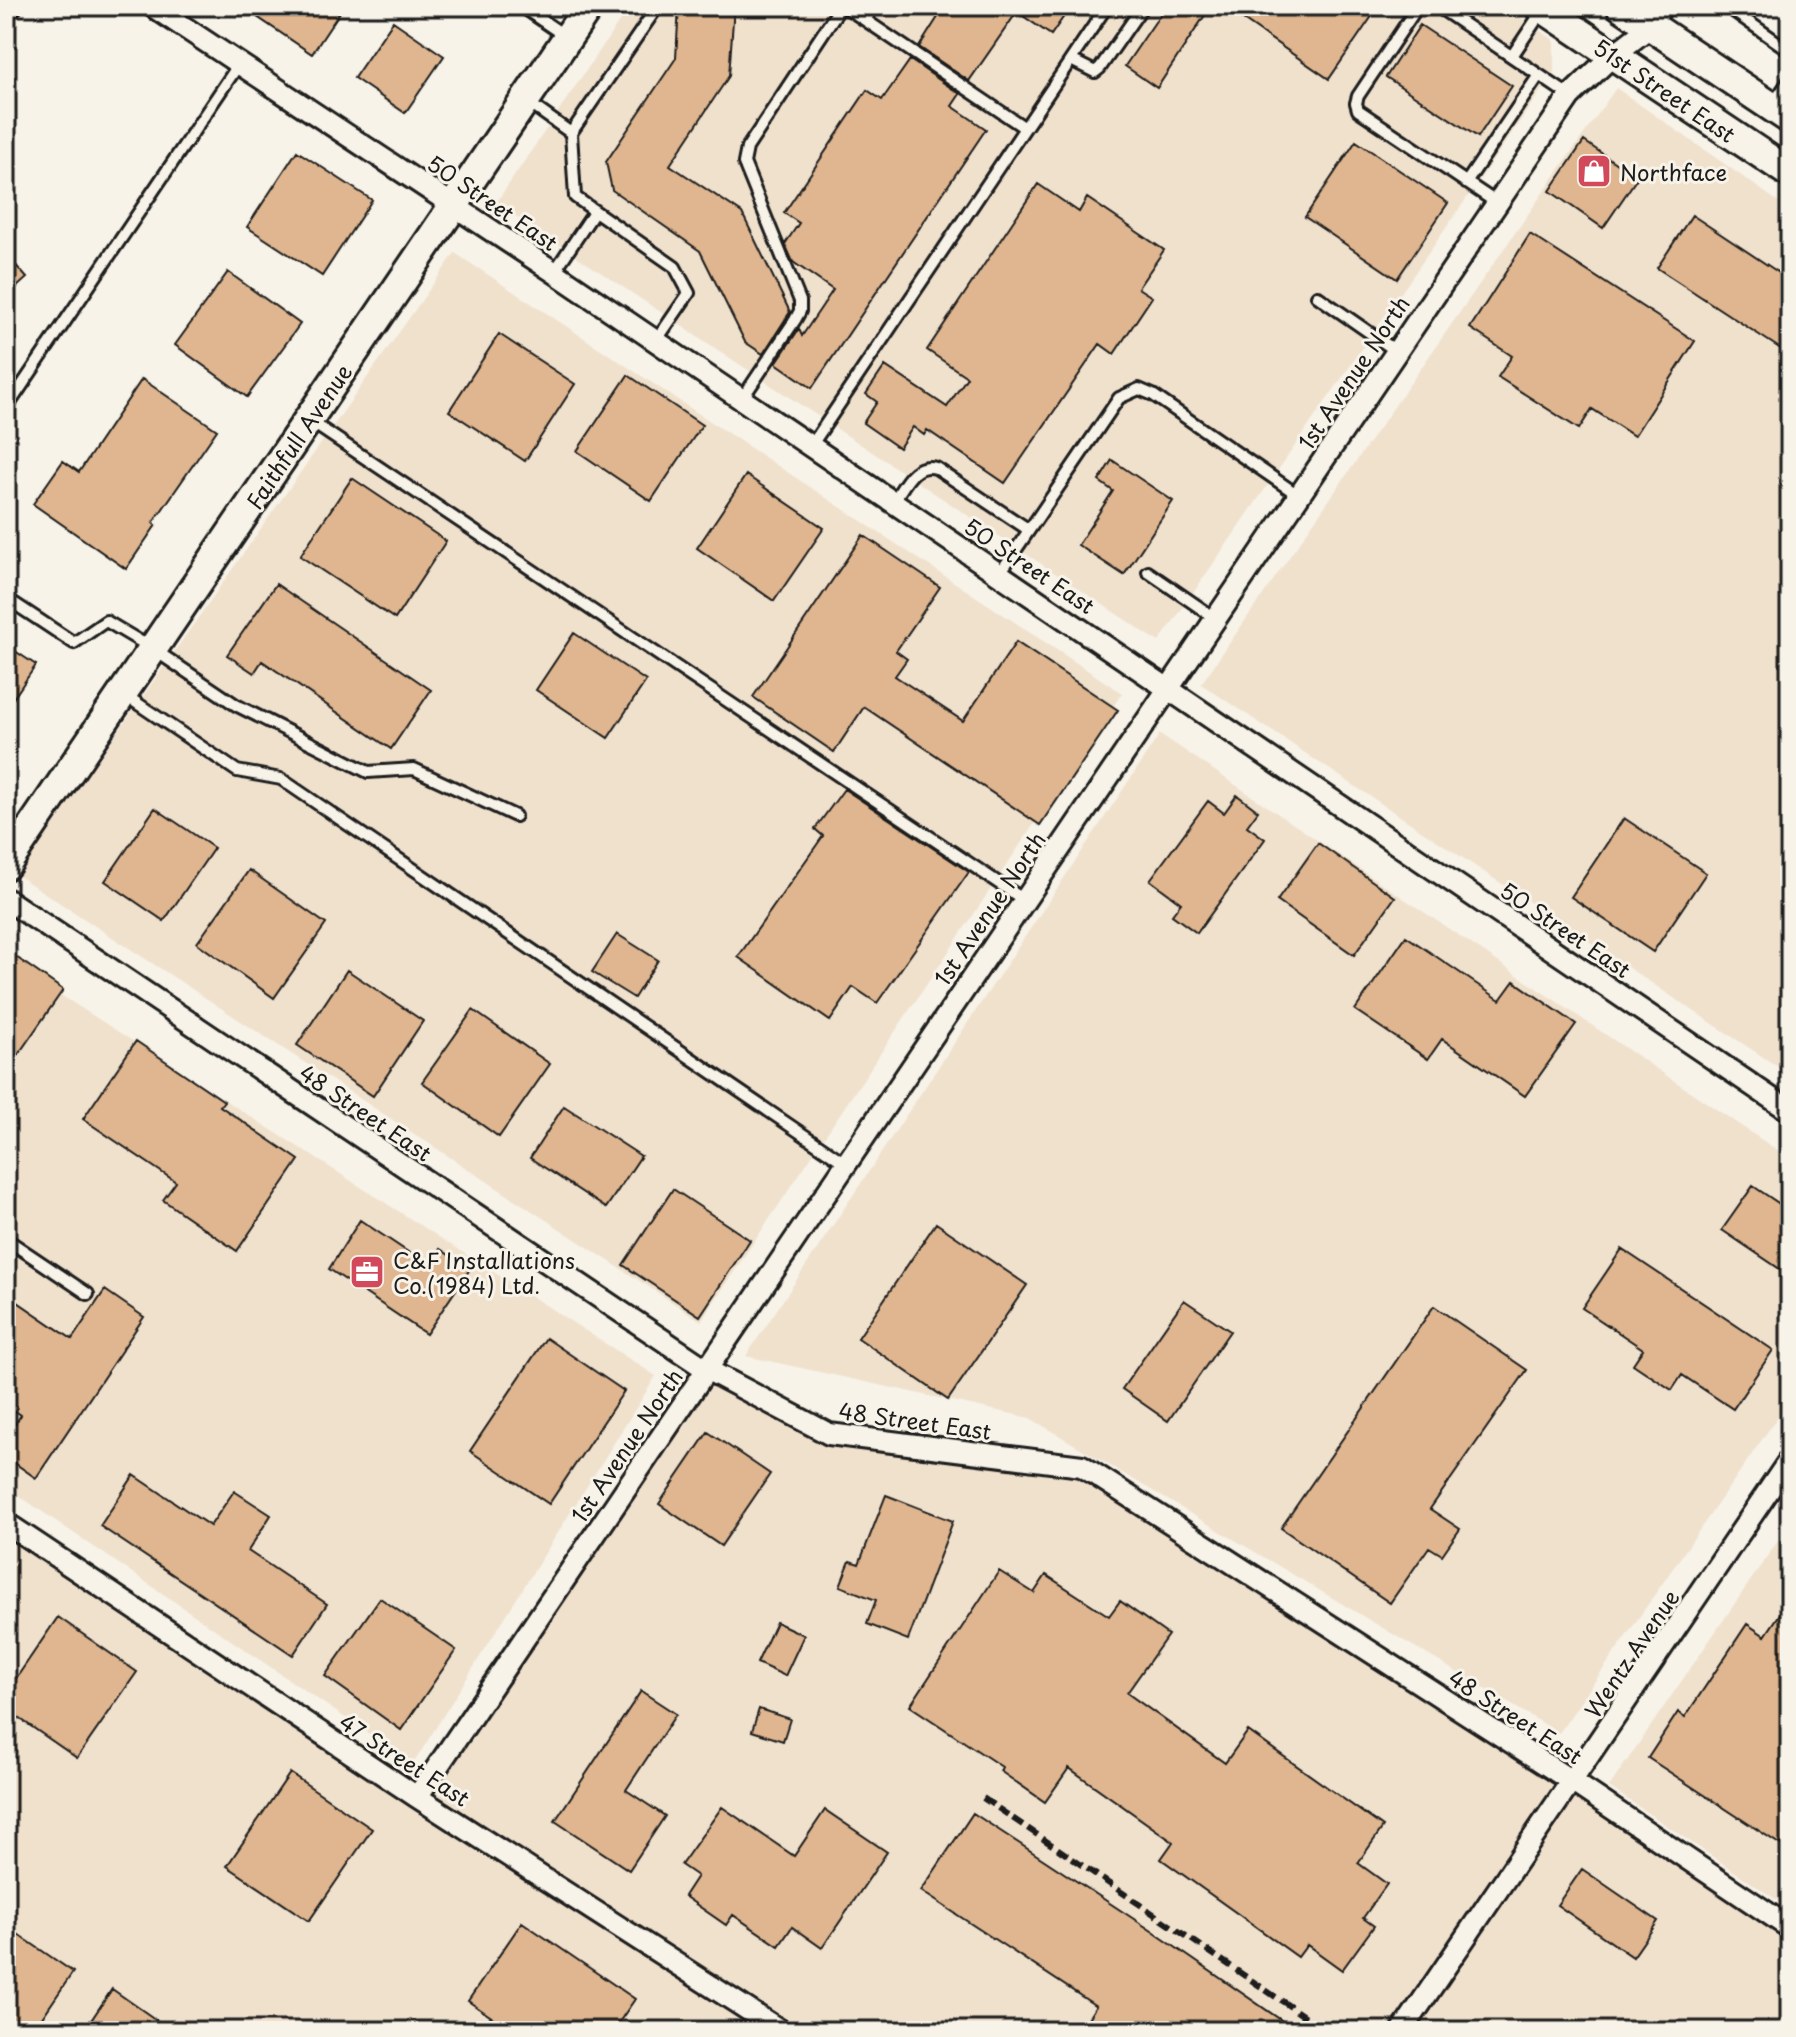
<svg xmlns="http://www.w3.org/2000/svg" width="1796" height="2037" font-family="'Playpen Sans',sans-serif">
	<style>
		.built { fill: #f0e1cd }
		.building { fill: #dfb68f; stroke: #1c1c1c; stroke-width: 2 }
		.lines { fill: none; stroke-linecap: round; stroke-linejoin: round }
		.lane-casing { stroke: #1c1c1c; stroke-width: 16 }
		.street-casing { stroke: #1c1c1c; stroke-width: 26 }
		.secondary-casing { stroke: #1c1c1c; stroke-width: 34 }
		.lane { stroke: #f7f3e8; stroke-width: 10 }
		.street { stroke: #f7f3e8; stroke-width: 20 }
		.secondary { stroke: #f7f3e8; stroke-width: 28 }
		.rail { stroke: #1c1c1c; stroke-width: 6; stroke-dasharray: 12 6; stroke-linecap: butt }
		.labels { text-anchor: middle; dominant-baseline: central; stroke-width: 6; stroke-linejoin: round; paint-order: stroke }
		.street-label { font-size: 22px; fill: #1c1c1c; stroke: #f7f3e8 }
		.poi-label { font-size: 22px; fill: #1c1c1c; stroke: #f7f3e8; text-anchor: start }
	</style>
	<rect width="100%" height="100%" fill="#f7f3e8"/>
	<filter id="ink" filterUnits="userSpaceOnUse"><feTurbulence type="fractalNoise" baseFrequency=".0125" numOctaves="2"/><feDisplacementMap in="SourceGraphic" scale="16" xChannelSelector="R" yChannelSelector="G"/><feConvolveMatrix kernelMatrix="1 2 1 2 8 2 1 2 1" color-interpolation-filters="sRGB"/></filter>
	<g filter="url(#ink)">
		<!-- built -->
		<path class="built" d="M630,6H1503L1554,40V72L1159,642L496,203Z
			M1616,88L1790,210V1075L1201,684Z
			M455,253L1122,693L701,1321L17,875Z
			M1160,734L1790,1159V1399L1559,1733L1030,1418L746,1356Z
			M6,960L656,1376L413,1764L6,1487Z
			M706,1369L829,1434L1082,1466L1790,1928V2031H6V1523L417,1797Z
			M1790,1523V1909L1609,1787Z"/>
		<!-- building -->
		<path class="building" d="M241,6H344L312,54Z
			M679,6H734L729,76L670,165L742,213L790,312L763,354L745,342L700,251L612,190L606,162L676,58Z
			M945,6H1071L1051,35L1017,12L969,81L919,47Z
			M1166,6H1211L1157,88L1125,66Z
			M1223,6H1379L1329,79Z
			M393,21L444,56L405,113L354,78Z
			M1420,25L1512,86L1478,137L1386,77Z
			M910,60L960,94L952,106L986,129L812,388L776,363L799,329L802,336L833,290L793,262L785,244L799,223L784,213L867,90L882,100Z
			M1356,141L1448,203L1397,279L1305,217Z
			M1584,141L1637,178L1603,228L1550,191Z
			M297,151L372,200L322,276L247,227Z
			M1038,184L1079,212L1087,198L1164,250L1138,288L1152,297L1114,354L1100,344L1005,483L927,430L924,435L913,427L899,448L863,423L877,402L866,394L885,366L947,407L967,377L927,350Z
			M1692,215L1790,280V355L1657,268Z
			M1530,234L1695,341L1634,436L1592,409L1579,429L1498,377L1512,356L1470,328Z
			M6,254L27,278L6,297Z
			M228,272L300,324L247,397L175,345Z
			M499,334L575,384L525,461L449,411Z
			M628,375L702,425L651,501L577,451Z
			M142,379L217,430L153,523L156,525L126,569L33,504L63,461L79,472Z
			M1112,460L1173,501L1124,575L1078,545L1113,491L1099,481Z
			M746,475L824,528L774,601L697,548Z
			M352,478L446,541L395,619L300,556Z
			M863,535L940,587L896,651L907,659L895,676L963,721L1016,642L1118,710L1040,825L864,707L834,752L753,697Z
			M276,584L431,690L391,749L262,661L254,673L227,655Z
			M574,633L646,681L608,738L536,690Z
			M6,645L36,665L6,709Z
			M844,789L969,872L877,1003L853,987L830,1021L738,957L823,836L815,829Z
			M1237,795L1258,811L1247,826L1265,839L1197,933L1172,915L1181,903L1150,880L1208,801L1224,813Z
			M155,808L214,848L164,921L105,881Z
			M1624,818L1706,873L1653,952L1571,897Z
			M1318,843L1395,897L1354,955L1277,901Z
			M249,870L326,924L274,998L197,943Z
			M617,934L658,960L634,998L592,972Z
			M1406,936L1500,1000L1514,981L1576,1024L1525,1096L1442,1039L1428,1059L1355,1010Z
			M6,950L63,990L6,1072Z
			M347,970L423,1021L373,1096L297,1045Z
			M473,1010L550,1064L499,1137L422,1082Z
			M136,1041L224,1101L220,1106L299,1160L237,1251L163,1200L176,1182L83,1119Z
			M564,1106L641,1156L606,1208L530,1158Z
			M1753,1186L1790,1211V1276L1722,1230Z
			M673,1189L750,1240L700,1316L623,1265Z
			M360,1220L429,1266L440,1249L470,1269L426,1334L329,1269Z
			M936,1223L1027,1285L948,1400L858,1338Z
			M1622,1249L1773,1350L1733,1409L1682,1375L1672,1390L1633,1364L1643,1349L1582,1308Z
			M105,1290L144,1317L36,1478L6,1457V1437L21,1415L6,1405V1294L72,1339Z
			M1184,1300L1230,1331L1168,1421L1122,1389Z
			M1434,1306L1527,1370L1430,1509L1460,1529L1442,1555L1429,1547L1390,1603L1281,1528Z
			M546,1338L624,1391L549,1504L470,1451Z
			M708,1432L770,1474L721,1546L659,1504Z
			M134,1475L210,1526L234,1491L271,1515L248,1551L327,1604L293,1655L100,1526Z
			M886,1495L953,1521L908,1640L867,1624L876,1600L840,1586L850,1561L859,1564Z
			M999,1571L1034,1593L1046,1575L1109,1616L1120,1601L1168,1635L1127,1693L1225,1763L1248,1731L1383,1827L1358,1863L1387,1884L1363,1918L1374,1926L1342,1970L1307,1945L1298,1957L1161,1859L1173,1842L1069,1768L1045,1802L1000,1771L1002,1767L910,1706Z
			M380,1598L456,1650L401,1730L325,1676Z
			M1790,1599V1851L1648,1758L1678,1712L1685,1717L1747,1624L1765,1636Z
			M58,1617L137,1672L77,1758L6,1709V1693Z
			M776,1622L804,1635L785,1676L757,1663Z
			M641,1691L676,1714L626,1790L665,1816L629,1870L555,1821Z
			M759,1709L790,1719L783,1741L752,1731Z
			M290,1773L372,1829L309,1921L227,1866Z
			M722,1807L794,1856L825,1810L887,1852L822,1948L792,1927L779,1946L733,1915L726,1925L684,1896L697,1876L681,1865Z
			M973,1813L1149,1929L1297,2031H1103L1087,2020L1096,2006L921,1891Z
			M1582,1869L1658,1921L1633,1957L1557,1905Z
			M522,1922L635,1999L613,2031H512L468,2001Z
			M6,1926L73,1972L33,2031H6Z
			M112,1989L172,2031H97L88,2025Z"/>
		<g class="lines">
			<!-- lane casing -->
			<g class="lane-casing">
				<path id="lane" d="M521,6L565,36
					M844,6L865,20L874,6
					M1418,6L1358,96L1356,103L1358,110L1497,203
					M1437,6L1570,96
					M1726,6L1790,51
					M865,20L1025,128L1107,6
					M1652,25L1670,6
					M1512,56L1542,11
					M1071,60L1095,72L1100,68L1143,6
					M526,101L571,133L658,6
					M1772,105L1790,79
					M571,133L575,197L675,267L689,293L656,341
					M1466,183L1539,75
					M554,272L595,211
					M1317,296L1396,351
					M742,399L795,320L800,311V301L744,163L747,148L841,6
					M6,409L239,64
					M310,421L1024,900
					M811,446L1025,128
					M893,502C905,485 913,462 936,468L1029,530
					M1148,572L1215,618
					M1000,573L1119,398L1139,389L1153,395L1298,495
					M6,598L74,643L106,621L153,649L236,705L368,772L414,769L515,816
					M125,695L237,771L281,779L845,1163
					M6,1239L88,1294"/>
			</g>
			<!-- street casing -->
			<g class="street-casing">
				<path id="street" d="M152,6L554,272L1790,1111
					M6,10L11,6
					M6,899L706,1369L829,1434L1082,1466L1573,1782L1790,1928
					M6,1523L417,1797L781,2031
					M417,1797L1570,96L1612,56L1651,26
					M1402,2031L1790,1459"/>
			</g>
			<!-- secondary casing -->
			<g class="secondary-casing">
				<path id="secondary" d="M1540,6L1790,173
					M1621,6L1790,119
					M6,865L589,6"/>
			</g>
			<!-- lane -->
			<use href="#lane" class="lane"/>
			<!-- street -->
			<use href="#street" class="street"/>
			<!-- secondary -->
			<use href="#secondary" class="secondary"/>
			<!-- rail -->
			<path class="rail" d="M983,1798L1326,2031"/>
		</g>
	</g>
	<!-- icons -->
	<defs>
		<g id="shop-square" transform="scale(1.8)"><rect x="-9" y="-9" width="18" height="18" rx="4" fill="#d1495b" stroke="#f7f3e8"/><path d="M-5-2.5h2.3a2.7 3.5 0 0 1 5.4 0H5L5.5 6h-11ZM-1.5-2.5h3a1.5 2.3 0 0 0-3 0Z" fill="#fff"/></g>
		<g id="office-square" transform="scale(1.8)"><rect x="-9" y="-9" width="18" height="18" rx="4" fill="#d1495b" stroke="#f7f3e8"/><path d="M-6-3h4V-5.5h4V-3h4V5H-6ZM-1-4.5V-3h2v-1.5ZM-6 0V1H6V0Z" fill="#fff"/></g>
	</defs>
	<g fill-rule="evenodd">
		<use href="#shop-square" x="1594" y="171"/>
		<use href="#office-square" x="367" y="1272"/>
	</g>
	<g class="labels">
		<!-- street labels -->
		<g class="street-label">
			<text transform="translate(1665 90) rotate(34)">51st Street East</text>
			<text transform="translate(493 202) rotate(34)">50 Street East</text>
			<text transform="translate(1353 372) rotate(-56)">1st Avenue North</text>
			<text transform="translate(298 436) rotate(-56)">Faithfull Avenue</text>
			<text transform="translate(1030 565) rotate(34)">50 Street East</text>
			<text transform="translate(989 908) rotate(-56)">1st Avenue North</text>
			<text transform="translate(1566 929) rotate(34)">50 Street East</text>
			<text transform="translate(366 1112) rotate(34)">48 Street East</text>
			<text transform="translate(915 1420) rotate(8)">48 Street East</text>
			<text transform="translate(626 1445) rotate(-56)">1st Avenue North</text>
			<text transform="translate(1631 1653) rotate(-56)">Wentz Avenue</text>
			<text transform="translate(1516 1716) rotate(33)">48 Street East</text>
			<text transform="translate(405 1759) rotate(33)">47 Street East</text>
		</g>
		<!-- poi labels -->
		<g class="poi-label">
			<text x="1620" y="171">Northface</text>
			<text x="393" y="1259">C&amp;F Installations<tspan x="393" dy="25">Co.(1984) Ltd.</tspan></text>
		</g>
	</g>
	<!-- margin -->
	<rect width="1796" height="2037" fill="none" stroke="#f7f3e8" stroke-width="32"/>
	<rect x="16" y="16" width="1764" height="2005" fill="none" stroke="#1c1c1c" stroke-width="3" filter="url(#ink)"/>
</svg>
